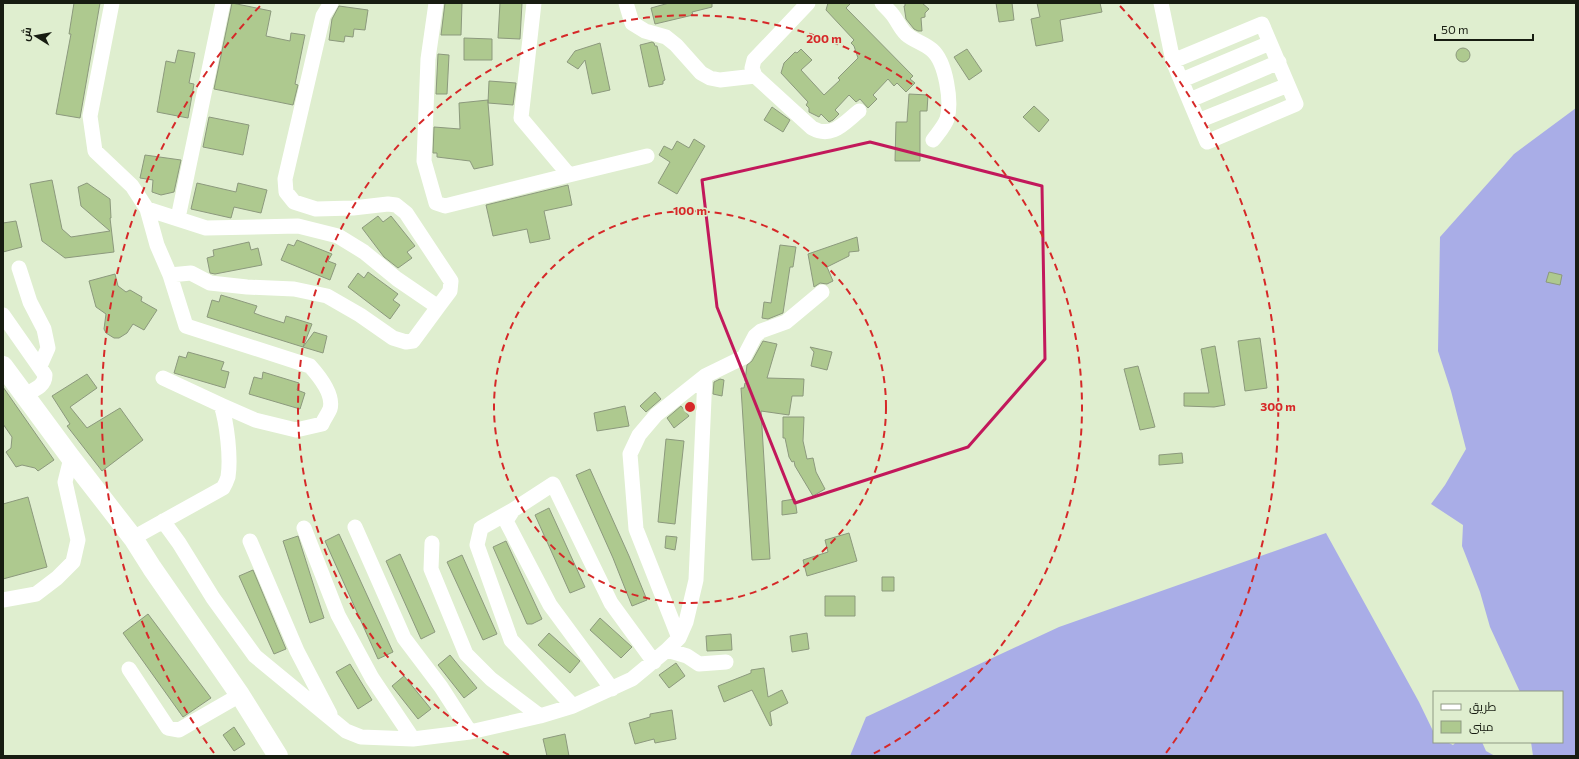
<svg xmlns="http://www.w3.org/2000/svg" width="1579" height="759" font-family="Commissioner,Cairo,sans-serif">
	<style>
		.forest { fill: #a9ade7 }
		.building { fill: #aec98f; stroke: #8c997d }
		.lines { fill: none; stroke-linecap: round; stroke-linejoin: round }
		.minor { stroke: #fff; stroke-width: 15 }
		.major { stroke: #fff; stroke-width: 20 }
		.marked { fill: none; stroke: #c2185b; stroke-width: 3; stroke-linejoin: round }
		.ring { fill: none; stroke: #d62828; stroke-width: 2; stroke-dasharray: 7 5 }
		.centre { fill: #d62828; stroke: #dfeecf; stroke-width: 2 }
		.ring-label { font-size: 12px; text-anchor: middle; font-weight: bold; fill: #d62828; stroke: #dfeecf; stroke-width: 3; stroke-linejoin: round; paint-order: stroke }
	</style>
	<rect width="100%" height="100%" fill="#dfeecf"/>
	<!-- forest -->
	<path class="forest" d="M1576,108V756H1533L1531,742H1562V692H1520L1490,627L1480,592L1462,546L1463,525L1431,504L1445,485L1466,449L1451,391L1438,351L1440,237L1514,154Z
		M1326,533L1419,702L1434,733V742H1447L1453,745L1456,742H1482L1486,751L1495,756H850L866,717L1059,627Z"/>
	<!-- building -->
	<path class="building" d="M74,3H100L80,118L56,114L71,34H69Z
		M232,3L271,11L266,36L290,41L291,33L305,35L295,84L298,85L293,105L214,89Z
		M445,3H462L461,35H441Z
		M500,3H522L520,39L498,38Z
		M669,3H712V7L692,12L693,15L655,24L651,8Z
		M828,3H851L846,8L913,76L910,79L915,83L906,92L897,83L894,86L888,79L873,95L877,99L868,108L860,99L856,102L849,95L835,110L839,114L833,120L829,122L821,114L819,117L809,112V108L806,105L808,102L781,73L784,63L795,52L797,53L801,49L812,60L801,70L824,95L840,80L838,78L858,58L854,46L851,43L854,40L826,10Z
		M905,3H922L929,9L925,13V17L921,18L922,31H918L914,29L906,19L904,6H905Z
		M996,3H1012L1014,20L999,22Z
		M1037,3H1100L1102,12L1060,20L1063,41L1036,46L1031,19L1040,17Z
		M339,6L368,10L365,30L354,29L353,37L345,36L344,42L329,40L332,19Z
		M464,38L492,39V60H464Z
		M652,42L654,43L655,46H657L665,80L663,81V84L649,87L640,45Z
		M600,43L610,90L592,94L585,60L578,69L567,62L575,51Z
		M1456 55a7 7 0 1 1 14 0a7 7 0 1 1-14 0Z
		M967,49L982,71L969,80L954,57Z
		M178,50L195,53L189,83L194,84L188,118L157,112L166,61L175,63Z
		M438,54L449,55L447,94H436Z
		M489,81L516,83L513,105L488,103L493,165L474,169L470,161L437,157V153H433L434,127L460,129L459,103L488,100V103Z
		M909,94L928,95L927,111H920V161H895L896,122H907Z
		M1034,106L1049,120L1039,132L1023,117Z
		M772,107L790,120L783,132L764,120Z
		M209,117L249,125L243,155L203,147Z
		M694,139L705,146L677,194L658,183L670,162L659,155L664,146L672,150L677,141L689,148Z
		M145,155L181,160L174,192L161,195L152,192L153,180L140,178Z
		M52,180L62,229L71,237L110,231L81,206L78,187L87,183L110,199L111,218H110L114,252L65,258L42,241L30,184Z
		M197,183L236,192L238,183L267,190L261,213L234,207L231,218L191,209Z
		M568,185L572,205L544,211L550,239L530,243L527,229L493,236L486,205Z
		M378,216L383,222L391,216L415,246L407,252L412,258L398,268L384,257L362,228Z
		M16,221L22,247L3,252V223Z
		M857,237L859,251L849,252V256L827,267L833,281L827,284L820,283L814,287L808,254Z
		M297,240L332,254L328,261L336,264L330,280L281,260L288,244L294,246Z
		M249,242L251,250L258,248L262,265L215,274L210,273L207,258L214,256L213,250Z
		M780,245L796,247L793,267H790L783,313L768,319L762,318L764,302L771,303Z
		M368,272L398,294L393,300L400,305L390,319L348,287L358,273L364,278Z
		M1549,272L1562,275L1560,285L1546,282Z
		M115,274L118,286L126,292L130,290L142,297L141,301L157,310L144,330L133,324L127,333L119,338H114L106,333L104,329L106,314L96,307L89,281Z
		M221,295L257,306L254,313L262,316L284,323L286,316L312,324L303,347L207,317L212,300L219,302Z
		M314,332L327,336L323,353L303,347Z
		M1260,338L1267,388L1245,391L1238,341Z
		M763,341L777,344L767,378L804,379L803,396H792L789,415L761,411L770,559L752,560L741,388H744L745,383L747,384L745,381L747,365L752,361Z
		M1215,346L1225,405L1214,407L1184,406V393H1209L1201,349Z
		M810,347L832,352L827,370L811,366L814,352Z
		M188,352L224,362L221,370L229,372L225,388L174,373L179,356L186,358Z
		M1138,366L1155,427L1140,430L1124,369Z
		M263,372L299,383L297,390L305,393L300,409L249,394L254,377L262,379Z
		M87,374L97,388L70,407L87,428L120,408L143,440L102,471L67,426L70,424L52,396Z
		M720,379L724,380L722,396L713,394L714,382Z
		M3,387L54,460L38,471L35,468L22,465L16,467L6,452L11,448L12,437L3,424Z
		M655,392L661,399L646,412L640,406Z
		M625,406L629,426L597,431L594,413Z
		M681,406L689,416L674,428L667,418Z
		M783,417H804L803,441L807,459L813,458L816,472L825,489L813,496L795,466L794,461L792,462L789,457L785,438H783Z
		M666,439L684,441L675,524L658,522Z
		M1182,453L1183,463L1159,465V455Z
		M590,469L629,556L647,600L632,606L613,558L576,475Z
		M28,497L47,567L3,579V504Z
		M795,499L797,513L782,515V501Z
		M549,508L585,587L570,593L535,515Z
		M849,533L857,561L807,576L803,560L828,552L825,540Z
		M339,534L393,652L378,659L325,541Z
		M298,536L324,618L310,623L283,541Z
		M666,536L677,537L675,550L665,548Z
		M506,541L542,619L532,624H527L493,547Z
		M400,554L435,632L421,639L386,561Z
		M462,555L497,634L483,640L447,562Z
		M253,570L286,649L274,654L239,576Z
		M882,577H894V591H882Z
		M825,596H855V616H825Z
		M148,614L211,698L183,717L123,633Z
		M600,618L632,647L621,658L590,630Z
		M549,633L580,661L570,673L538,645Z
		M807,633L809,649L792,652L790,636Z
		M731,634L732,650L707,651L706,636Z
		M450,655L477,688L464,698L438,665Z
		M676,663L685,676L669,688L659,675Z
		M350,664L372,700L358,709L336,672Z
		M764,668L768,697L782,690L788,703L770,712L772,725L770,726L752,690L724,702L718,686L751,673V670Z
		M404,676L431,709L418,719L392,686Z
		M672,710L676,739L655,743L654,739L635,744L629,723L650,717V714Z
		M234,727L245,744L234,751L223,735Z
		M565,734L569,756H547L543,739Z"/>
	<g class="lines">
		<!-- minor -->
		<path class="minor" d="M112,3L90,116L95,151L132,186L147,209L157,245L170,275L186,326L310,366C319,376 334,395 330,409C328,414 324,419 322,424L296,430L255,420L221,405
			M331,3L323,16L285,179L286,192L294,202L316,209L353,208L388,204L396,205L406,213L451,281L450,291L438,307
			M436,3L428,59L424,161L436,203L445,206L569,175L521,118L534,3
			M626,3L632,23L645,31L666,37L676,45L701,73L710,78L720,80L755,76
			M808,3L754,60L752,68L755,76L812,128C832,139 844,123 859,111
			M882,3C885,7 889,10 892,14C897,20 900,28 906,34C914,41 924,43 932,50C946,62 952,102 947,119C944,127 938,133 933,140
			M1161,3L1173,61L1207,142L1296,104L1262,24L1173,61
			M1182,80L1270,43
			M1190,100L1279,62
			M1198,121L1288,85
			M569,175L647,156
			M147,209L206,228L298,226L338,236L364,252L397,279L438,307L413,341L406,342L393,338L360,315L327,296L294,289L247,287L210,283L191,273L170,275
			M178,218L223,3
			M19,268L30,302L44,329L48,348L40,366
			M3,315L45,375C45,387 33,390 24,395
			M513,510L506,521L550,605L612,689
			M163,521L179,543L213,598L255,656L346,731L361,737L413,739L470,732L540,716L573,706L632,679L667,650L679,638L686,622L696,580L705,376
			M355,527L404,638L441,687L470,732
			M304,528L338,615L372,678L413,739
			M133,538L223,488C225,485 227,480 228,477C231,458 227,423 221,405L163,378
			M250,541L297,651L330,714
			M432,543L431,569L466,654L491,679L540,716
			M3,600L36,594L57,578L73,562L78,540L65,482L71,458
			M679,638L636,529L630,454L639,435L656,415L705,376L744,357L755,336L761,331L786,322L822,292
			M667,650L687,656L699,664L726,662
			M129,669L168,728L179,730L240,695
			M573,706L511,640L477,545L481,528L513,510L553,484L611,603L654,662"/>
		<!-- major -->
		<path class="major" d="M3,366L71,458L133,538L152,568L240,695L278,756"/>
	</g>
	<!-- marked area -->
	<path class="marked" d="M870,142L1042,186L1045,359L968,447L795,503L717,307L702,180Z"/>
	<!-- distance rings -->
	<g class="ring">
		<circle cx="690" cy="407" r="196"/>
		<path d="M509 755A392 392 0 1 1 871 755"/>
		<path d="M214 753A588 588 0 0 1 260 6M1120 6A588 588 0 0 1 1166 753"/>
	</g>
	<circle cx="690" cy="407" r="6" class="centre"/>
	<g class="ring-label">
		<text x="824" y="43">200 m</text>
		<text x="690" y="215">100 m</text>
		<text x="1278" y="411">300 m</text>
	</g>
	<!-- border -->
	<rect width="1579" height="759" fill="none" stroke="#171c11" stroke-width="8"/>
	<!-- legend -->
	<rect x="1433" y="691" width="130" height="52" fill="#dfeecf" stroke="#8f9a83"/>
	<rect x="1441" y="704" width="20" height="6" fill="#ffffff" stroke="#8f9a83"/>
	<text x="1469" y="711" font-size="12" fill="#171c11">طريق</text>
	<rect x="1441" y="721" width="20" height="12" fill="#aec98f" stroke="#8f9a83"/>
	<text x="1469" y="731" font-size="12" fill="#171c11">مبنى</text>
	<!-- north arrow -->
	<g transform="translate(36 36) rotate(281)" stroke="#dfeecf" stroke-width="3" paint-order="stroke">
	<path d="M0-3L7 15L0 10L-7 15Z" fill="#171c11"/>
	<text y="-6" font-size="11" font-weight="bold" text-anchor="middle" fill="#171c11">ش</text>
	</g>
	<!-- scale -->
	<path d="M1435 34v6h98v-6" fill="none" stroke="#171c11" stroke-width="2"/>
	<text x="1441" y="34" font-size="12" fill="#171c11" stroke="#dfeecf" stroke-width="3" paint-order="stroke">50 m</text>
</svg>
